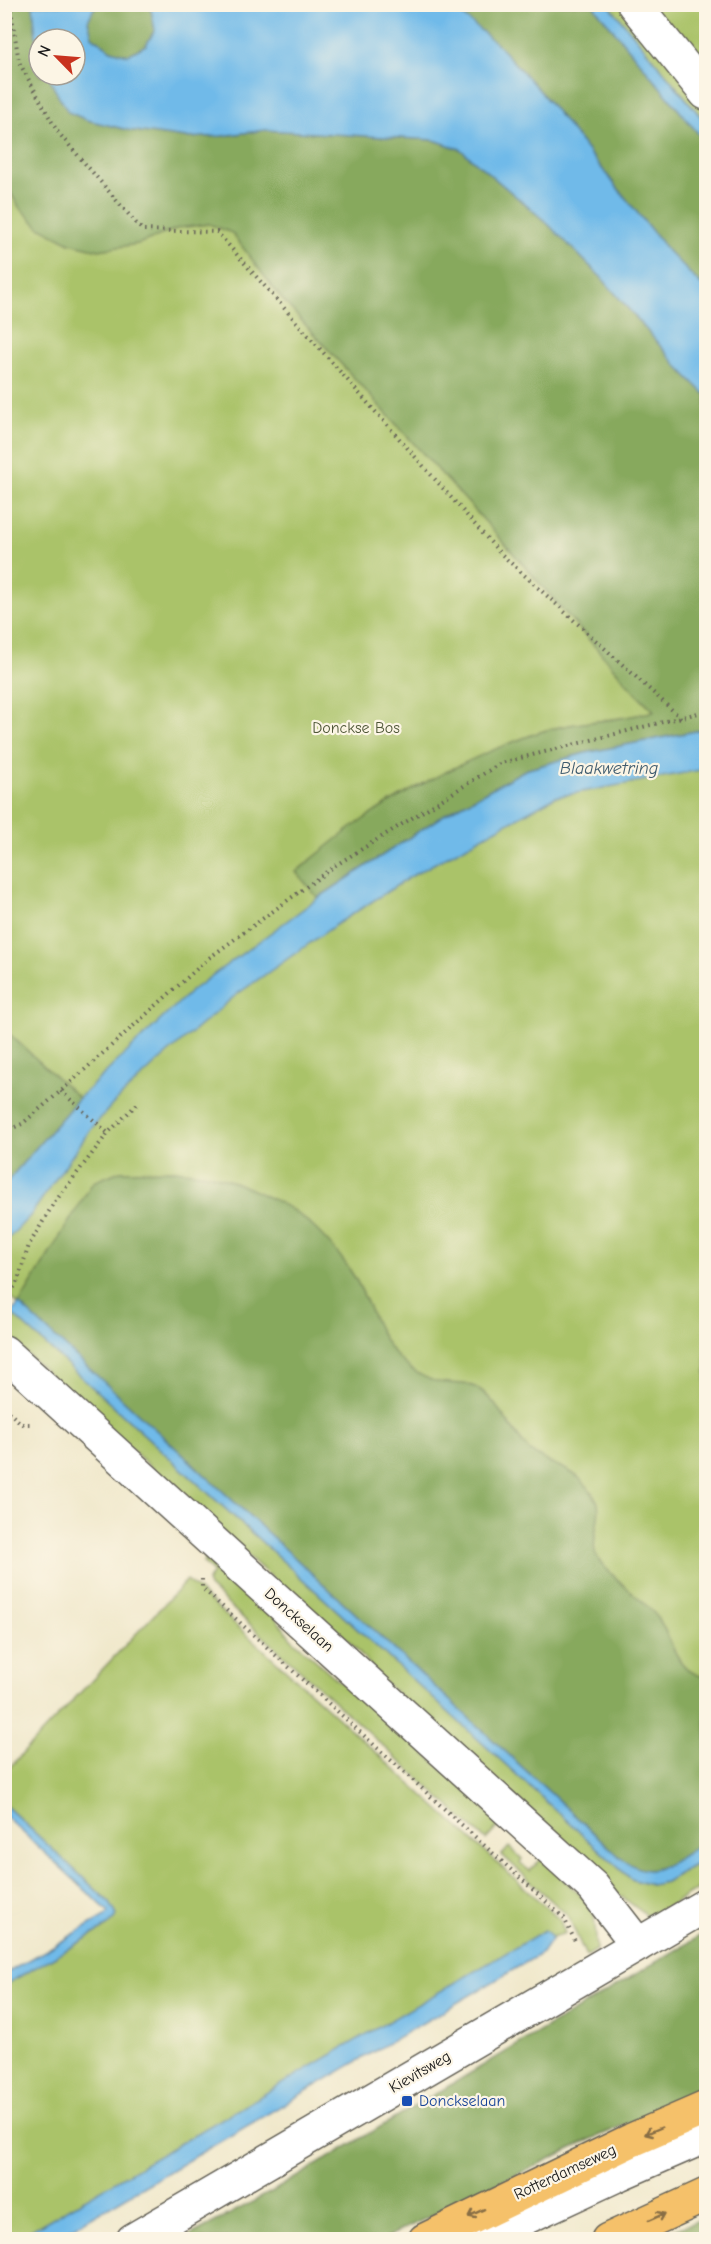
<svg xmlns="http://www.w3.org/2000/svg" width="711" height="2244" font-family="'Comic Neue',sans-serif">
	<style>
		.green { fill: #aac369; stroke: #637042; stroke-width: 1.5; fill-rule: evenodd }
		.forest { fill: #87a95d; stroke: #52623c; stroke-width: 1.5 }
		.water { fill: #70bae9; stroke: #466b82; stroke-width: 1.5 }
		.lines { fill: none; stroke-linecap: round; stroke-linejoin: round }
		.minor-casing { stroke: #666359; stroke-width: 36 }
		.major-casing { stroke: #666359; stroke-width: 36 }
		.path { stroke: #666359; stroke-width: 4; stroke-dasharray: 1.5 4.5; stroke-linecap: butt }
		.minor { stroke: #fff; stroke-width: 33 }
		.major { stroke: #f5c16b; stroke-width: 33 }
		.oneway { stroke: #886e44 }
		.transit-dot { fill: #1a4fb4; stroke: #fcf5e5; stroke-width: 2 }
		.labels { text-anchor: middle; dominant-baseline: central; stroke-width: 4.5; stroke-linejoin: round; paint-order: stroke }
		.park-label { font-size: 16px; fill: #4e5637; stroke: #fcf5e5 }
		.street-label { font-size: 16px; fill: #1c1c1c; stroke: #fcf5e5 }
		.transit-label { font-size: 16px; fill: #164399; stroke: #fcf5e5; text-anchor: start }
		.water-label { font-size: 18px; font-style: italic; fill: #3e5b6e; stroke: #fcf5e5 }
	</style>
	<rect width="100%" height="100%" fill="#fcf5e5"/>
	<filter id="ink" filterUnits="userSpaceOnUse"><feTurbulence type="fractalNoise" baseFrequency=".0167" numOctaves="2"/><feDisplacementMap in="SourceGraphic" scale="12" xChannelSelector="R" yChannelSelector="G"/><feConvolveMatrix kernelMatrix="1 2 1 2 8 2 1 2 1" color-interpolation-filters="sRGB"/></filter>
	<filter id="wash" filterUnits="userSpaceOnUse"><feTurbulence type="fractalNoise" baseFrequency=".008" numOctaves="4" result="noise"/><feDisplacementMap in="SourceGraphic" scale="24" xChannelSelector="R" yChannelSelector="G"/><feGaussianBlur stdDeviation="1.35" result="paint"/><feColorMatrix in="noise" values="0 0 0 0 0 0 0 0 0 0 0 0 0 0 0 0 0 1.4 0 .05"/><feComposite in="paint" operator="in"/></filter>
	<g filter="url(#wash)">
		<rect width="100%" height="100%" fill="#f0e8cb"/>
		<!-- green -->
		<path class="green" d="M4,5H577L706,164V1810L622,1859L5,1292ZM39,39H75V75H39Z
			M609,5H623L706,106V123Z
			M644,5H706V81Z
			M11,1313L631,1879L651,1885L666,1882L706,1858V1884L648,1919L646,1915L614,1891L377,1675C356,1645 327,1618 295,1599L5,1334L4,1316Z
			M206,1556L276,1618L291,1638L339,1681L360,1694L501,1823L486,1840L209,1587L207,1582L213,1572L203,1562Z
			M187,1580L560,1920L565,1933L552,1938L545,1931L16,2240L4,2239V1985L108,1926L110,1903L5,1805V1772Z
			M509,1847L522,1859L520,1863L530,1871L541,1859L585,1899L594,1915L597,1949L586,1956L568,1916L502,1855Z"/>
		<!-- forest -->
		<path class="forest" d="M4,5H33L39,46V75H49L54,88L68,112L87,120L128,130L186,138L222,136L265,130L434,140L460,149L545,221L601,277L681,370L706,395V729L585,753L525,770L442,816L318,898L296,872C317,855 338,837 361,821C409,788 482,752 537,733C575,720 617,722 654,711L633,690L491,528L280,297L232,233L209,224L179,228L138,244L99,250L70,243L39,227L19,207L5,183Z
			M100,5H146L151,10L155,29L146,45L128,55L111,50L92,36L88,21L94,8Z
			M450,5H593L706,143V290L668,251L539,90L497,44Z
			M5,1030L79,1098L5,1184Z
			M176,1170C187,1172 200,1172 212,1175C233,1180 286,1203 302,1217C322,1234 342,1256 355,1278C372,1307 378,1342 405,1364C418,1375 432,1383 449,1383C462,1384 468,1383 479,1389C495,1399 514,1434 528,1449C543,1463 564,1465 579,1478C585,1483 592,1492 596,1499C604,1511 591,1536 595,1552C600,1571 647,1600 660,1621C673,1643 677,1673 706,1677V1841C693,1849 663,1871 648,1870C639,1870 629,1864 622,1859L19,1304L93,1182L120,1171Z
			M706,1932V2090L587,2141L383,2239H183L273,2191Z
			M706,2217V2239H653Z"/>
		<!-- water -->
		<path class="water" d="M33,5H100L94,8L88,21L92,36L111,50L128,55L146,45L155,30L151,10L146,5H450L497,44L539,90L668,251L706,290V395L681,370L601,277L545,221L460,149L434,140L265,130L222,136L186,138L128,130L87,120L68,112L54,88L49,75H75V39H39V46L36,38Z
			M593,5H609L706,123V143Z
			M706,729V769L555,797L410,877L337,924L236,995L159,1061L113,1104L90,1130L30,1216L5,1242V1184L79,1098L191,991L318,898L442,816L525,770L585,753Z
			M19,1304L622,1859C629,1864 639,1870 648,1870C664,1871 692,1849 706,1841V1858L666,1882L651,1885L631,1879L11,1313Z
			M5,1805L110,1903L117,1915L108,1926L5,1985V1974L105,1916L109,1912L5,1816Z
			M545,1930L552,1938L542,1953L54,2239H16Z"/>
	</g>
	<g filter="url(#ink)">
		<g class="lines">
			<!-- minor casing -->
			<g class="minor-casing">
				<path id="minor" d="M634,4L706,93
					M4,1352L593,1887L638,1945
					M133,2240L706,1905
					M477,2240L619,2174L706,2136"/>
			</g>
			<!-- major casing -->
			<g class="major-casing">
				<path id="major" d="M425,2240L632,2140L706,2108
					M608,2240L706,2195"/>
			</g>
			<!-- path -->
			<path class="path" d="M10,4L19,62L57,131L142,230L217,232L500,553L681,718
				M61,1091L108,1133
				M4,1132L22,1124L61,1091L209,958L336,865L501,763L706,711
				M4,1303L17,1283L29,1245L54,1203L108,1133L138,1103
				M4,1408L22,1424H31
				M202,1579V1588L564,1918L576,1943"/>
			<!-- minor -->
			<use href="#minor" class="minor"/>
			<!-- major -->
			<use href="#major" class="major"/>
		</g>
		<!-- one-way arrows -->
		<defs><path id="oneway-shaft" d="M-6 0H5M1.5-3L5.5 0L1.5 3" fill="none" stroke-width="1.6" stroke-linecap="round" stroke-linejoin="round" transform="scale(1.5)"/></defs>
		<g class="oneway">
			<use href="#oneway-shaft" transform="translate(653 2131) rotate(157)"/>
			<use href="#oneway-shaft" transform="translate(476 2213) rotate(155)"/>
			<use href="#oneway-shaft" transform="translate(657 2217) rotate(-24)"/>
		</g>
	</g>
	<!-- markers -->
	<rect class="transit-dot" x="401" y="2095" width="12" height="12" rx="3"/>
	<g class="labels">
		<!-- park labels -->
		<g class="park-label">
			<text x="356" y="728">Donckse Bos</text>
		</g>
		<!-- street labels -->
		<g class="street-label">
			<text transform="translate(299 1620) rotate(42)">Donckselaan</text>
			<text transform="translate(420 2072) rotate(-30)">Kievitsweg</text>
			<text transform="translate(565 2172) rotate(-25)">Rotterdamseweg</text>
		</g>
		<!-- transit labels -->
		<g class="transit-label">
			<text x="419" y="2101">Donckselaan</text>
		</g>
		<!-- water labels -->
		<g class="water-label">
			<text x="609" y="768">Blaakwetring</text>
		</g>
	</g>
	<!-- margin -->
	<rect width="711" height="2244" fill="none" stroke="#fcf5e5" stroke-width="24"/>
	<!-- north arrow -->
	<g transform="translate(57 57) rotate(295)"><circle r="28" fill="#fcf5e5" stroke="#a29e95" stroke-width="1.5"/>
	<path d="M0-4.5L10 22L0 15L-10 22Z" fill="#c8321e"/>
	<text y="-9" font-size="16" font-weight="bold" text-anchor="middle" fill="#1c1c1c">N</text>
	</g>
</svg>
